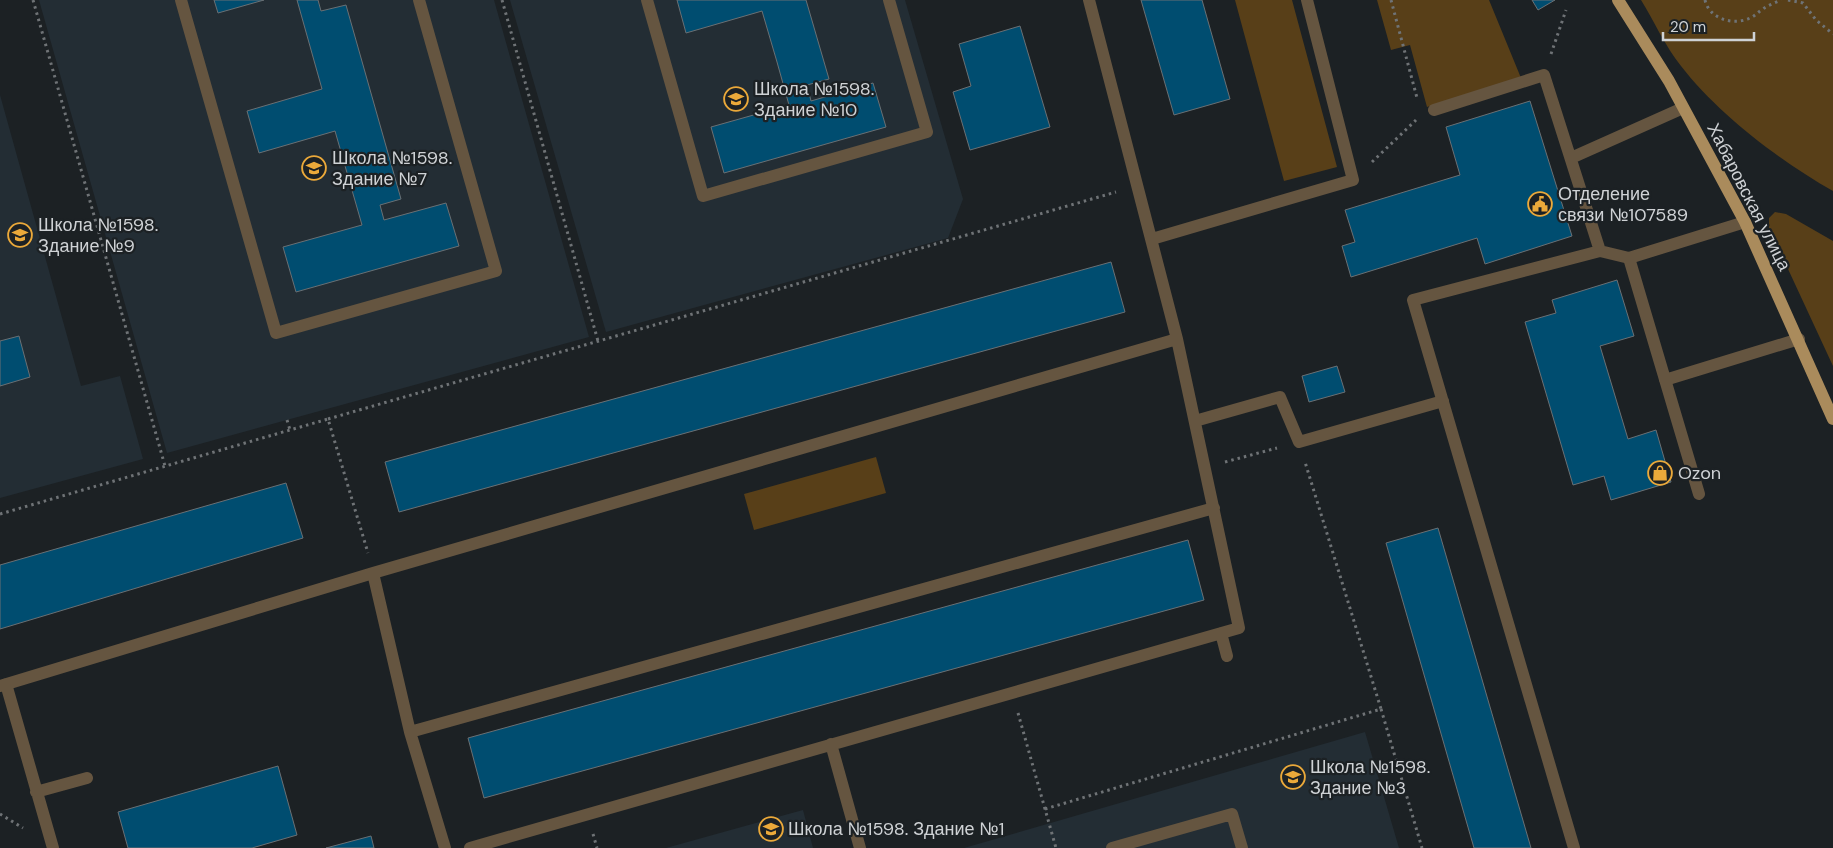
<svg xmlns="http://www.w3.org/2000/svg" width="1833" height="848" font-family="'DM Sans',sans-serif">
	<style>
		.built { fill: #232d34 }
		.green { fill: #583f18 }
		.building { fill: #004d70; stroke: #6a7074 }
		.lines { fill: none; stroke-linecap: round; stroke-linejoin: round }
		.path { stroke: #6f7376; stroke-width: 3; stroke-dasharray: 2.5 4; stroke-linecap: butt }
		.minor { stroke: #655540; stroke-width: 12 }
		.major { stroke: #aa8b5c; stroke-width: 12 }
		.labels { text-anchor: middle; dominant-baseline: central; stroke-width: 4.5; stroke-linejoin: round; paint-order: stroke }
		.poi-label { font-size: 18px; fill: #cfd2d5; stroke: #1c2124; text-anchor: start }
		.street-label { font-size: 18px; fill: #cfd2d5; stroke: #1c2124 }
	</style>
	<rect width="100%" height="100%" fill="#1c2124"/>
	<!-- built -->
	<path class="built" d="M39,0H494L589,337L167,453Z
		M510,0H905L963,199L948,238L606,332Z
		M0,95L81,386L120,376L143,459L0,498Z
		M1365,732L1399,848H964Z
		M803,810L813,848H666Z"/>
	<!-- green -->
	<path class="green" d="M1235,0H1292L1337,167L1284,181Z
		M1377,0H1489L1521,78L1427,107L1410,45L1391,50Z
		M1641,0H1833V191C1780,161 1718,114 1681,66C1665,46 1654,21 1641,0Z
		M1775,212L1786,214L1833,241V366L1769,228V218Z
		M876,457L886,493L754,530L744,494Z"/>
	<!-- building -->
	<path class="building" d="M214,0H264L218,13Z
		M297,0H318L321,11L346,5L401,199L380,205L384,220L446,203L459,246L296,292L283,247L362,225L335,131L259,153L247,111L322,89Z
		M677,0H806L829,79L807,85L811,101L873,83L886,127L724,173L711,127L789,105L777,62L762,11L686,33Z
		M1141,0H1202L1230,99L1174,115Z
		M1532,0H1555L1538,10Z
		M1020,26L1050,127L970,150L953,92L971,86L959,44Z
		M1530,101L1572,236L1485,264L1477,238L1351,277L1342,246L1355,242L1345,210L1460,175L1446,127Z
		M1111,262L1125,312L399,512L385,462Z
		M1617,280L1634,336L1600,346L1628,439L1656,430L1671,482L1611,500L1604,476L1573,485L1525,322L1556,313L1552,300Z
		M19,336L30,377L0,386V341Z
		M1337,366L1345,392L1309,402L1302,376Z
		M286,483L303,538L0,629V565Z
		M1438,528L1531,848H1474L1386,543Z
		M1188,540L1204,600L484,798L468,738Z
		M278,766L297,835L252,848H128L118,812Z
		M371,836L374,848H326Z"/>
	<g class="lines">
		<!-- path -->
		<path class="path" d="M33,0L165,466
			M502,0L598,341
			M1391,0L1417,98
			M1705,0C1709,19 1734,26 1750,18C1755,16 1758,12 1763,9C1768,5 1775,3 1781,0
			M1788,0L1803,3L1816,20L1833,34
			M1551,54L1566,10
			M1372,162L1416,120
			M328,419L1116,192
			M287,420L290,430
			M1225,462L1277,448
			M0,514L328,419L368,553
			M1381,709L1422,848
			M1018,713L1056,848
			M1045,809L1381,709L1305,462
			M0,814L23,828
			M593,834L597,848"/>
		<!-- minor -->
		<path class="minor" d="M181,0L276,333L496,271L419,0
			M647,0L703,196L927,132L889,0
			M1434,110L1544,75L1600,251L1629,258L1699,494
			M1571,158L1683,108
			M1152,239L1353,180L1307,0
			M1629,258L1745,222
			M1665,380L1799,339
			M1195,421L1280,397L1299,442L1443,401
			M373,573L410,732L445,848
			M1221,633L1227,656
			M6,684L53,848
			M0,686L373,573L1177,339
			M410,732L1214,508
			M831,744L860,848
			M36,792L87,778
			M470,848L1239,628L1177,339L1089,0
			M1112,848L1232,814L1242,848
			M1574,848L1413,300L1600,251"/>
		<!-- major -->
		<path class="major" d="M1618,0L1669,81L1745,222L1833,419"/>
	</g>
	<!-- icons -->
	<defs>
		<g id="school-ring" transform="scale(1.25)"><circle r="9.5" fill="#1c2124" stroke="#eba93a" stroke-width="1.5"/><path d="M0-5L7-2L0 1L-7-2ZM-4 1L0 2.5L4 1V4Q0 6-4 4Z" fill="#eba93a"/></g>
		<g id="civic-ring" transform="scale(1.25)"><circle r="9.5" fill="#1c2124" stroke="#eba93a" stroke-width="1.5"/><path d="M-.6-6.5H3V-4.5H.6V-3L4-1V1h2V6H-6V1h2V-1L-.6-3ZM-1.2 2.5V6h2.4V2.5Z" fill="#eba93a"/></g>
		<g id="shop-ring" transform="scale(1.25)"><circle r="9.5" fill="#1c2124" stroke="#eba93a" stroke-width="1.5"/><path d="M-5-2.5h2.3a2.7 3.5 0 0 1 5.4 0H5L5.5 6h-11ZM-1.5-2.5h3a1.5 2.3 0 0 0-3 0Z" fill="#eba93a"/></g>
	</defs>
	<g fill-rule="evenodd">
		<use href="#school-ring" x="736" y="99"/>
		<use href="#school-ring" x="314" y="168"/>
		<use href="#civic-ring" x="1540" y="204"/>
		<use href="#school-ring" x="20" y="235"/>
		<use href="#shop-ring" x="1660" y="473"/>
		<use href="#school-ring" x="1293" y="777"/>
		<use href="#school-ring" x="771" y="829"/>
	</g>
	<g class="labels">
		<!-- poi labels -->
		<g class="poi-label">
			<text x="754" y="89">Школа №1598.<tspan x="754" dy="21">Здание №10</tspan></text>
			<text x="332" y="158">Школа №1598.<tspan x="332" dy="21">Здание №7</tspan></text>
			<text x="1558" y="194">Отделение<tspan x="1558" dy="21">связи №107589</tspan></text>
			<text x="38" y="225">Школа №1598.<tspan x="38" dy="21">Здание №9</tspan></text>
			<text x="1678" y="473">Ozon</text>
			<text x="1310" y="767">Школа №1598.<tspan x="1310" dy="21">Здание №3</tspan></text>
			<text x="788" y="829">Школа №1598. Здание №1</text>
		</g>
		<!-- street labels -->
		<g class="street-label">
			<text transform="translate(1749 197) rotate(63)">Хабаровская улица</text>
		</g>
	</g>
	<!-- scale -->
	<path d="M1663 32v8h91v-8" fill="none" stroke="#cfd2d5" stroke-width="2.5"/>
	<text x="1670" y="32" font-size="15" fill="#cfd2d5" stroke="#1c2124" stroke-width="4" paint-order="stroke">20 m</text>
</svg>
